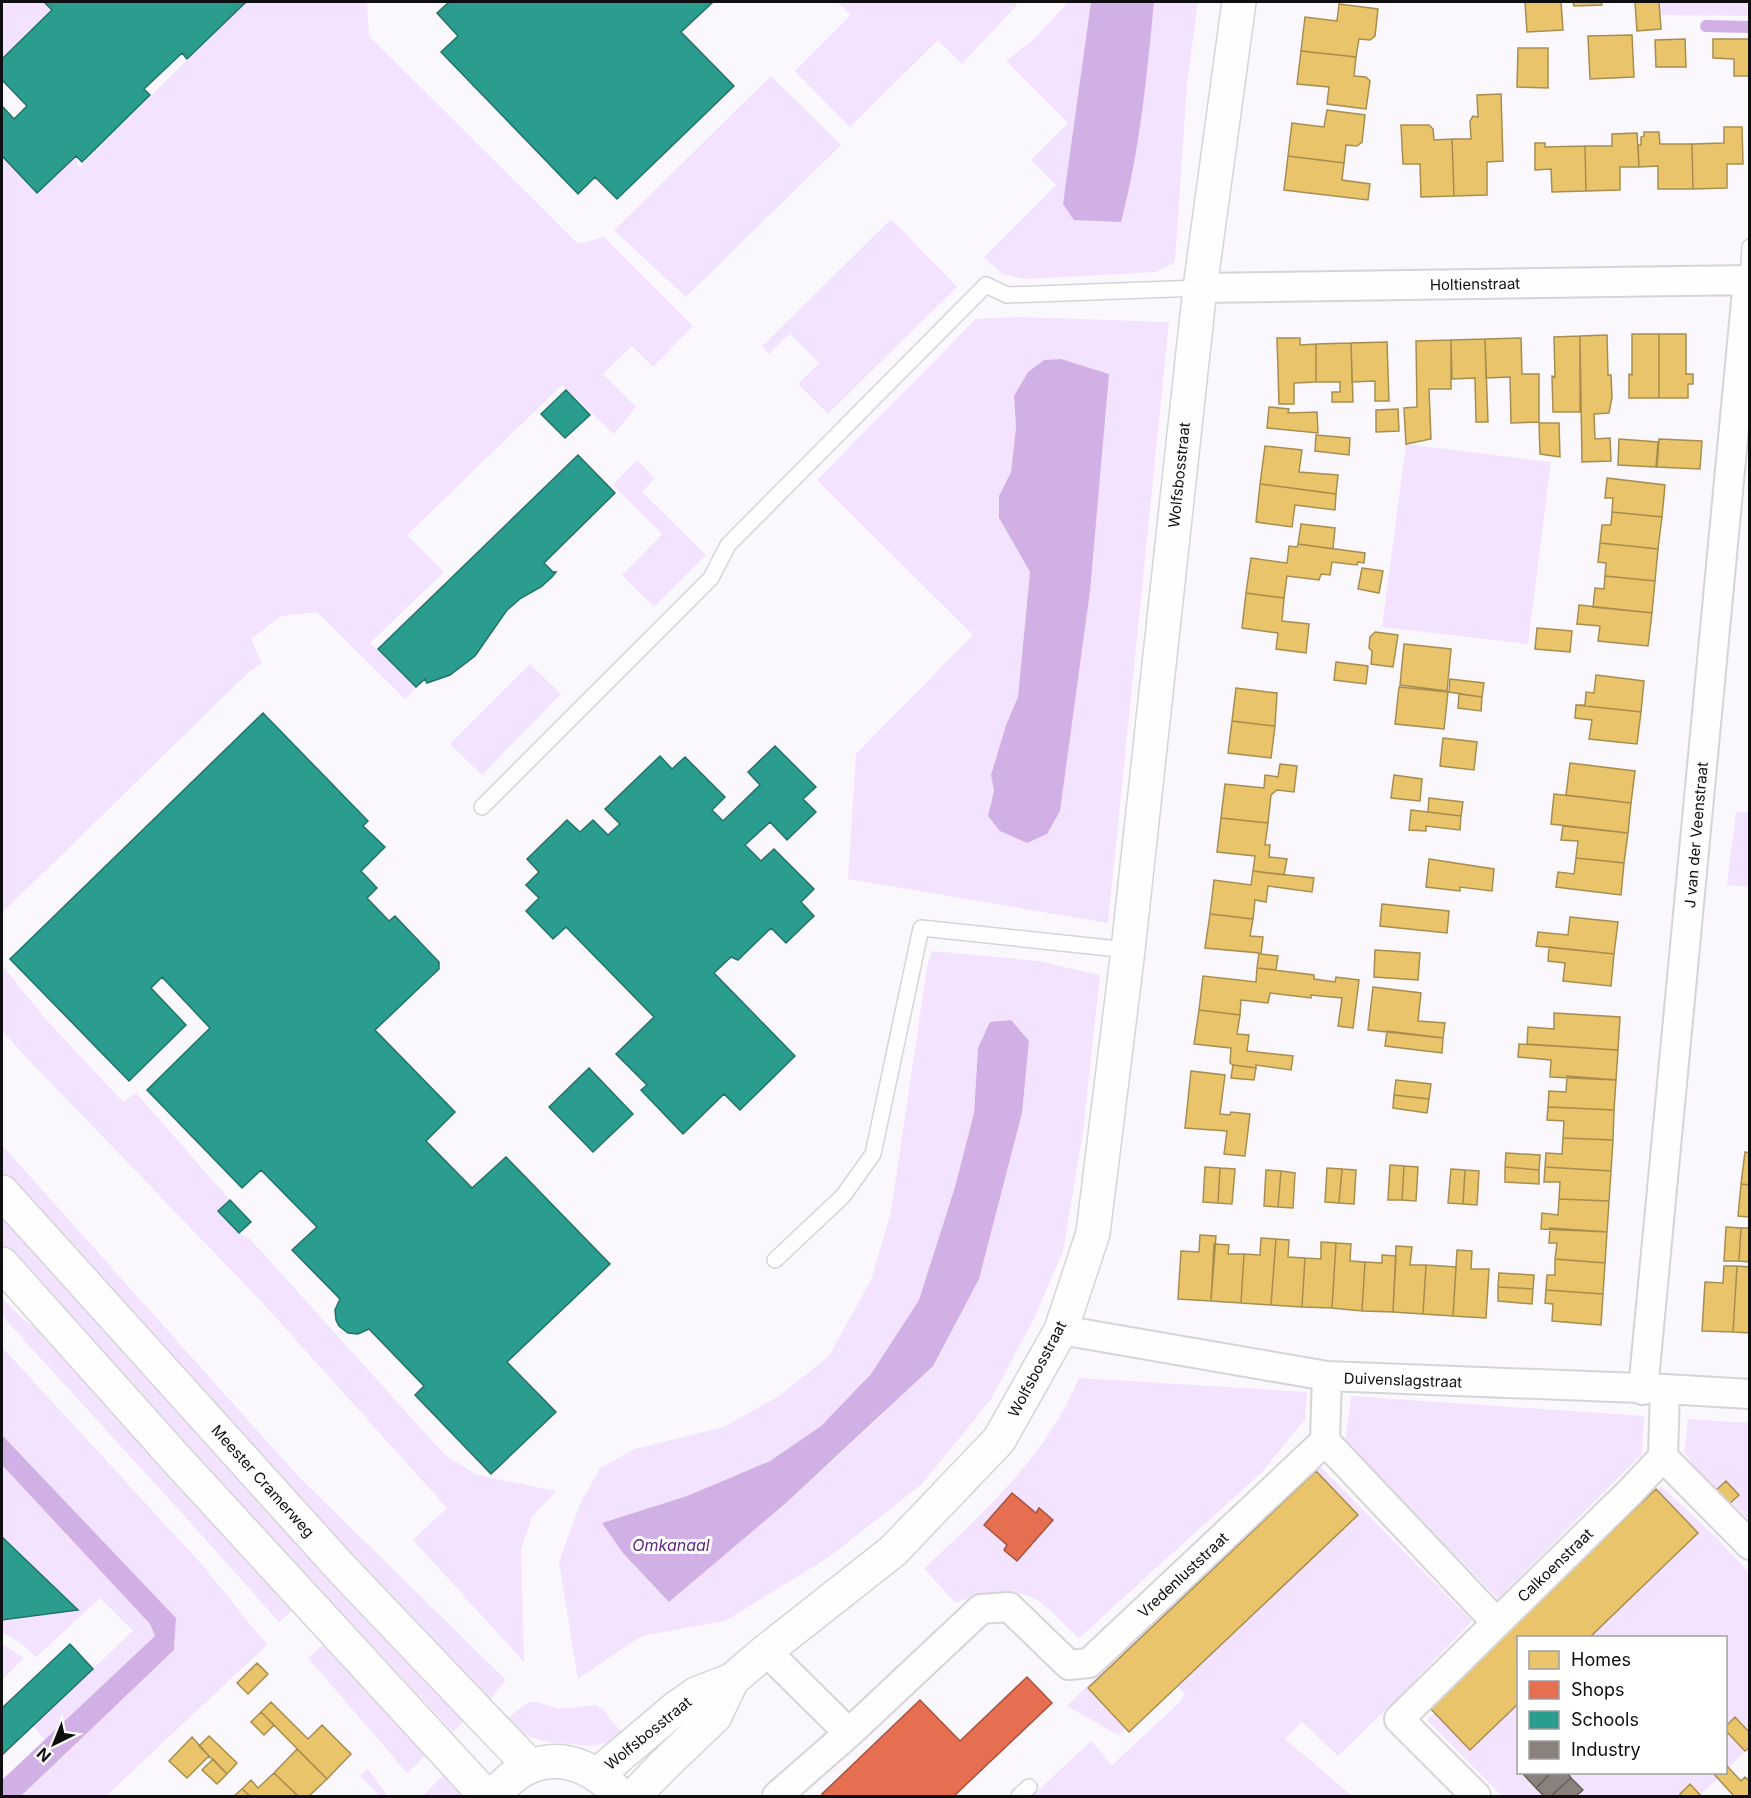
<svg xmlns="http://www.w3.org/2000/svg" width="1751" height="1798" font-family="Inter,sans-serif">
	<style>
		.green { fill: #f3e3fe; fill-rule: evenodd }
		.water { fill: #d1b0e6 }
		.homes { fill: #e9c46a; stroke: #a88d4f; stroke-width: 1.5 }
		.shops { fill: #e76f51; stroke: #a6523e; stroke-width: 1.5 }
		.schools { fill: #2a9d8f; stroke: #227269; stroke-width: 1.5 }
		.industry { fill: #8a817c; stroke: #655e5c; stroke-width: 1.5 }
		.lines { fill: none; stroke-linecap: round; stroke-linejoin: round }
		.stream { stroke: #d1b0e6; stroke-width: 12 }
		.lane-casing { stroke: #d5d4d6; stroke-width: 18 }
		.street-casing { stroke: #d5d4d6; stroke-width: 32 }
		.secondary-casing { stroke: #d5d4d6; stroke-width: 36 }
		.lane { stroke: #fefeff; stroke-width: 15 }
		.street { stroke: #fefeff; stroke-width: 28 }
		.secondary { stroke: #fefeff; stroke-width: 33 }
		.labels { text-anchor: middle; dominant-baseline: central; stroke-width: 6; stroke-linejoin: round; paint-order: stroke }
		.street-label { font-size: 15px; fill: #0f0e10; stroke: #fff }
		.water-label { font-size: 16px; font-style: italic; fill: #60267e; stroke: #fff }
	</style>
	<rect width="100%" height="100%" fill="#faf8fc"/>
	<!-- green -->
	<path class="green" d="M3,2H44L52,10L2,59V6L4,3Z
		M245,2H367L369,36L578,244L604,237L693,326L653,367L632,346L603,374L636,407L614,434L562,385L407,535L444,572L370,643L416,687L405,699L317,612L281,616L251,639L262,663L250,671L2,913V156L37,193L76,156L79,168Z
		M837,2H1016V6L962,64L938,40L850,127L795,71L851,15Z
		M1068,2H1091L1084,61L1147,70L1154,2H1198L1187,83L1175,262L1156,272L1024,279L1002,274L984,257L1056,185L1031,160L1068,123L1006,61L1034,39Z
		M1660,2H1749V16L1660,15Z
		M771,76L841,145L686,297L614,230Z
		M891,219L957,287L828,414L798,384L819,363L790,334L769,354L762,346Z
		M1018,317L1169,322L1108,923L848,879L856,754L973,635L817,480L976,319ZM1061,359L1109,374L988,816L994,791L991,775L1006,725L1018,697L1030,572L999,518V496L1011,472L1016,428L1014,396L1028,372L1044,360Z
		M1406,444L1551,462L1528,644L1382,627Z
		M637,460L655,478L642,492L706,555L654,607L622,575L662,534L613,485Z
		M530,664L561,694L482,775L450,744Z
		M1736,811L1749,813V887L1727,885Z
		M932,951L1038,961L1100,975L1083,1132L1063,1251L1033,1321L991,1399L922,1484L829,1557L725,1621L641,1636L578,1679L559,1562L580,1504L600,1468L635,1449L724,1427L779,1396L829,1356L871,1280L891,1212L927,967ZM1029,1041L1022,1113L979,1279L882,1415L786,1503L669,1602L602,1523L687,1496L770,1461L821,1426L871,1374L919,1300L955,1187L974,1113L978,1048Z
		M2,965L43,1016L123,1102L136,1093L230,1200L218,1211L238,1233L250,1239L445,1455L477,1475L556,1491L532,1517L521,1550L524,1662L413,1540L447,1508L260,1300L21,1052L2,1030Z
		M2,1145L297,1475L506,1680L487,1703L2,1175Z
		M2,1211L468,1718L453,1732L368,1641L261,1533L2,1247Z
		M2,1298L23,1319L59,1343L294,1609L279,1622L189,1521L2,1316Z
		M2,1347L204,1567L267,1645L106,1796H21L174,1650L176,1618L2,1435Z
		M1079,1378L1307,1392L1305,1419L1262,1472L1079,1638C1068,1628 1046,1604 1033,1598C1008,1586 979,1593 955,1603L924,1568C984,1513 1047,1455 1079,1378Z
		M1351,1396L1644,1416L1642,1454L1498,1599L1345,1441Z
		M1688,1419L1749,1423V1520L1697,1470L1684,1452Z
		M1316,1462L1472,1621L1402,1694L1338,1756L1302,1722L1285,1739L1352,1796H1032L1091,1741L1112,1765L1179,1703L1185,1694L1174,1683L1118,1735L1067,1706Z
		M2,1465L150,1624L155,1636L152,1640L45,1740L33,1726L133,1631L100,1598L36,1657L23,1645L2,1632V1620L78,1610L2,1537Z
		M1661,1486L1718,1539L1749,1573V1747L1726,1771V1638H1518V1772L1723,1773L1699,1796H1502L1427,1720Z
		M2,1644L24,1658L2,1680Z
		M324,1644L430,1751L407,1773L308,1658Z
		M530,1702H537L559,1709L596,1705L603,1710L624,1735L610,1742L592,1746L548,1742L523,1735L505,1720L523,1706Z
		M368,1769L388,1796H378L379,1795L360,1776Z
		M446,1772L459,1787L463,1796H423Z"/>
	<!-- water -->
	<path class="water" d="M1091,2H1154C1147,75 1140,150 1121,222L1074,220L1063,204Z
		M1061,359L1109,374L1090,591L1060,811L1047,834L1027,843L1000,831L988,816L994,791L991,775L1006,725L1018,697L1030,572L999,518V496L1011,472L1016,428L1014,396L1028,372L1044,360Z
		M1011,1020L1029,1041L1022,1113L979,1279L933,1366L786,1503L669,1602L623,1553L602,1523L687,1496L770,1461L821,1426L871,1374L919,1300L955,1187L974,1113L978,1048L990,1022Z
		M2,1435L176,1618L174,1650L21,1796H2V1780L155,1636L150,1624L2,1465Z"/>
	<!-- homes -->
	<path class="homes" d="M1525,2H1561L1563,30L1527,32Z
		M1573,2H1601L1602,5L1574,6Z
		M1635,2H1659L1661,29L1637,31Z
		M1339,4L1378,9L1375,36L1370,40L1359,39L1356,57L1301,51L1305,17L1337,21Z
		M1632,35L1634,77L1590,79L1588,36Z
		M1685,39L1686,67H1656L1655,40Z
		M1713,39H1750V76H1734V59L1713,58Z
		M1518,48H1548V88L1517,87Z
		M1301,51L1356,57L1354,76L1366,77L1370,81L1366,109L1327,104L1329,87L1297,84Z
		M1501,94L1503,161L1487,162V195L1454,196L1452,139H1471L1470,121L1473,116L1478,117L1477,95Z
		M1327,110L1365,115L1362,142L1357,146L1346,145L1344,163L1288,156L1292,123L1324,127Z
		M1401,125H1429L1433,129L1434,140L1452,139L1454,196L1421,197L1420,164H1403Z
		M1724,127H1742L1743,164H1727V188L1693,189L1692,144L1724,143Z
		M1644,132H1659L1660,144H1692L1693,189H1658V166L1639,167L1638,145H1641V137L1644,136Z
		M1637,133L1639,167H1620V190L1586,191L1585,146H1612V134Z
		M1535,143H1545V147L1585,146L1586,191L1552,192L1551,169L1535,170Z
		M1288,156L1344,163L1342,180L1370,184L1368,200L1284,190Z
		M1632,334H1659V398H1629V374L1632,375Z
		M1659,334H1686V374H1693V384H1688V398H1659Z
		M1607,335L1608,375H1611L1612,397L1609,413L1594,414L1595,439L1610,438L1611,461L1582,462L1580,336Z
		M1580,336V412H1553L1552,376L1555,377L1554,337Z
		M1277,338H1300V345L1316,344V382L1294,383V404H1279Z
		M1521,338L1522,374H1539V422L1511,423L1510,377L1486,378L1485,339Z
		M1485,339L1488,422H1476L1475,378L1452,379L1451,340Z
		M1451,340V389H1429L1431,439L1406,444L1404,408L1417,407L1416,341Z
		M1387,342L1389,401H1375V381L1352,382L1351,343Z
		M1351,343L1353,402H1332V392H1340V382H1316V344Z
		M1269,407L1289,409L1288,413L1317,412L1318,433L1267,428Z
		M1398,409L1399,431L1376,432V410Z
		M1539,423H1559L1560,457L1540,454Z
		M1316,435L1350,438L1349,455L1315,451Z
		M1619,439L1658,442L1656,467L1618,465Z
		M1659,439L1702,441L1700,469L1657,467Z
		M1265,446L1302,450L1299,472L1338,475L1336,494L1260,484Z
		M1607,478L1665,485L1662,517L1612,512L1613,498H1605Z
		M1260,484L1336,494L1335,510L1295,505L1292,527L1256,522Z
		M1612,512L1662,517L1658,549L1600,543L1602,525H1611Z
		M1301,524L1335,528L1333,549L1298,544Z
		M1600,543L1658,549L1655,581L1605,576L1606,563L1598,562Z
		M1298,544L1365,553L1364,563L1358,562L1357,565L1332,562L1330,575L1321,574L1319,580L1287,576L1284,598L1246,593L1251,558L1287,563L1289,546L1297,547Z
		M1362,568L1383,571L1379,593L1358,589Z
		M1605,576L1655,581L1652,613L1593,607L1595,588L1604,589Z
		M1246,593L1284,598L1282,621L1309,624L1306,653L1276,649L1278,633L1242,628Z
		M1579,605L1652,613L1648,646L1598,641L1600,626L1577,624Z
		M1537,628L1572,631L1570,652L1535,649Z
		M1375,632L1398,635L1393,667L1371,664L1372,651L1369,648L1370,637Z
		M1404,644L1451,649L1447,691L1400,685Z
		M1336,662L1368,666L1366,684L1334,680Z
		M1596,675L1644,681L1641,712L1576,705H1585L1586,692L1594,693Z
		M1450,679L1484,683L1482,697L1449,692Z
		M1399,687L1448,692L1444,729L1395,724Z
		M1236,688L1277,693L1275,726L1232,721Z
		M1459,694L1482,697L1481,711L1458,708Z
		M1576,705L1641,712L1637,744L1589,739L1592,720L1575,718Z
		M1232,721L1275,726L1271,758L1228,753Z
		M1443,738L1477,742L1474,770L1440,766Z
		M1570,763L1635,771L1631,803L1566,795Z
		M1280,764L1297,766L1294,792L1277,790L1271,795L1268,823L1221,818L1225,784L1264,788L1265,775L1278,777Z
		M1394,775L1422,779L1420,801L1391,798Z
		M1554,794L1631,803L1628,833L1551,824Z
		M1429,798L1463,802L1461,816L1428,812Z
		M1411,810L1461,816L1460,830L1426,826V831L1409,830Z
		M1221,818L1268,823L1265,845H1270L1269,857L1287,859L1284,875L1253,871L1255,856L1217,852Z
		M1563,826L1628,833L1624,863L1576,858L1578,841L1561,840Z
		M1576,858L1624,863L1621,895L1556,887L1558,872L1574,874Z
		M1429,859L1494,869L1492,891L1460,887V891L1426,887Z
		M1253,871L1314,878L1312,892L1268,886L1266,902L1255,900L1253,919L1210,914L1214,880L1251,885Z
		M1382,904L1449,911L1447,933L1380,926Z
		M1210,914L1253,919L1250,936L1263,937L1261,954L1278,956L1276,970L1257,968L1259,953L1205,948Z
		M1570,917L1618,922L1614,954L1536,946L1538,932L1568,935Z
		M1549,947L1614,954L1611,986L1563,981L1565,963L1548,961Z
		M1375,950L1420,953L1418,980L1374,977Z
		M1257,968L1314,975V979L1335,982L1336,977L1359,980L1353,1028L1338,1026L1342,998L1311,995V998L1270,993L1268,1003L1241,1000L1240,1015L1199,1010L1203,976L1256,982Z
		M1373,987L1421,993L1418,1021L1445,1023L1443,1038L1368,1030Z
		M1199,1010L1240,1015L1237,1034L1249,1035L1247,1051L1293,1056L1291,1070L1256,1065V1068L1233,1065L1230,1063L1231,1048L1194,1044Z
		M1554,1013L1620,1017L1618,1050L1527,1044L1528,1027L1554,1029Z
		M1387,1031L1443,1038L1442,1053L1385,1046Z
		M1519,1044L1618,1050L1616,1080L1550,1077L1551,1060L1518,1057Z
		M1233,1065L1256,1068L1254,1080L1231,1078Z
		M1191,1071L1225,1075L1220,1114L1230,1115L1231,1112L1250,1114L1245,1156L1224,1154L1227,1131L1185,1128Z
		M1567,1076L1616,1080L1614,1110L1548,1107L1549,1091L1566,1092Z
		M1396,1080L1431,1084L1429,1099L1394,1095Z
		M1394,1095L1429,1099L1427,1113L1393,1108Z
		M1548,1107L1614,1110L1613,1140L1563,1138L1564,1121L1547,1120Z
		M1563,1138L1613,1140L1611,1171L1545,1167L1546,1153L1562,1154Z
		M1745,1152L1750,1153V1185L1741,1184Z
		M1506,1153L1540,1155L1539,1170L1505,1167Z
		M1390,1165L1404,1166L1402,1200H1388Z
		M1404,1166L1418,1167L1416,1201L1402,1200Z
		M1205,1167L1220,1168L1218,1203L1203,1202Z
		M1505,1167L1539,1170V1184L1505,1182Z
		M1545,1167L1611,1171L1609,1201L1559,1199L1560,1182H1544Z
		M1220,1168L1235,1169L1232,1204L1218,1203Z
		M1327,1168L1342,1169L1339,1203L1325,1202Z
		M1342,1169L1356,1170L1354,1204L1339,1203Z
		M1451,1169L1465,1170L1463,1204L1448,1203Z
		M1266,1170L1281,1171L1278,1207L1264,1206Z
		M1465,1170L1479,1171L1477,1205L1463,1204Z
		M1281,1171L1295,1173L1293,1208L1278,1207Z
		M1741,1184L1750,1185V1217L1738,1216Z
		M1559,1199L1609,1201L1607,1232L1541,1229L1542,1213L1558,1215Z
		M1726,1227L1741,1228L1739,1261H1724Z
		M1550,1228L1607,1232L1605,1263L1555,1259L1557,1243H1549Z
		M1741,1228H1750V1262L1739,1261Z
		M1200,1235L1216,1236L1211,1301L1178,1299L1181,1251L1199,1252Z
		M1261,1238L1276,1239L1271,1305L1241,1303L1244,1254L1260,1255Z
		M1276,1239L1289,1240L1288,1257L1305,1258L1302,1307L1271,1305Z
		M1321,1242L1336,1243L1332,1308L1302,1307L1305,1258L1321,1259Z
		M1336,1243L1351,1244L1350,1261L1365,1262L1362,1311L1332,1308Z
		M1214,1244L1229,1245L1228,1254H1244L1241,1303L1211,1301Z
		M1396,1246L1412,1247L1410,1265H1426L1423,1314L1393,1312Z
		M1457,1250L1472,1251L1471,1269H1489L1486,1318L1453,1316Z
		M1382,1255L1396,1256L1393,1312L1362,1311L1365,1262L1382,1263Z
		M1555,1259L1605,1263L1603,1294L1546,1290L1547,1275H1555Z
		M1426,1265L1456,1267L1453,1316L1423,1314Z
		M1724,1266H1737L1733,1332L1702,1331L1705,1282L1723,1283Z
		M1737,1266L1750,1267V1333L1733,1332Z
		M1499,1273L1534,1275L1533,1289L1498,1287Z
		M1498,1287L1533,1289L1532,1304L1498,1301Z
		M1546,1290L1603,1294L1601,1325L1552,1321L1553,1304L1545,1303Z
		M1316,1471L1358,1515L1129,1732L1088,1688Z
		M1726,1481L1739,1495L1727,1506L1714,1492Z
		M1656,1489L1698,1533L1589,1638H1518V1704L1470,1750L1428,1706Z
		M257,1663L268,1674L248,1694L237,1683Z
		M271,1702L308,1739L322,1725L351,1754L327,1779L261,1712Z
		M261,1712L274,1725L264,1735L251,1722Z
		M1735,1717L1750,1733V1747L1745,1751L1726,1731V1726Z
		M209,1736L237,1763L227,1774L199,1746Z
		M192,1737L209,1756L187,1778L169,1761Z
		M297,1749L327,1779L309,1796H298L274,1773Z
		M213,1759L227,1774L217,1784L202,1770Z
		M1726,1765L1741,1781L1745,1777L1750,1782V1796H1734L1712,1772H1726Z
		M274,1773L298,1796H250L242,1789L251,1780L258,1788Z
		M1690,1784L1701,1796H1682L1680,1794Z
		M242,1789L250,1796H234Z"/>
	<!-- shops -->
	<path class="shops" d="M1012,1493L1036,1513L1039,1508L1053,1520L1017,1561L1004,1550L1007,1545L984,1525Z
		M1027,1677L1052,1703L954,1796H825L822,1794L920,1700L960,1741Z"/>
	<!-- schools -->
	<path class="schools" d="M44,2H246L187,59L182,53L144,89L150,95L82,162L76,156L37,193L2,156V106L14,119L27,106L2,80V59L52,10Z
		M449,2H713L681,32L734,86L617,199L595,177L578,194L441,52L458,36L437,13Z
		M566,390L590,415L565,438L541,414Z
		M578,455L615,493L544,563L553,572H556L552,577L541,587L521,598L507,610L475,656L450,675L427,683L425,679L416,687L378,649Z
		M263,713L368,821L363,826L385,847L361,871L377,888L367,898L389,921L395,916L439,962V969L375,1030L455,1112L426,1141L472,1188L506,1157L610,1264L507,1362L556,1412L491,1474L415,1395L424,1386L369,1329L358,1334L348,1333L339,1326L336,1320L335,1310L340,1299L292,1250L317,1227L261,1170L242,1188L147,1090L210,1028L162,977L151,988L186,1025L129,1081L10,959Z
		M775,746L816,787L803,799L816,812L787,840L770,822L745,845L761,861L774,849L814,889L801,902L814,916L786,943L771,928L738,960L731,957L714,973L795,1056L740,1110L724,1094L683,1134L641,1090L647,1085L616,1054L654,1017L566,927L553,939L526,911L539,898L526,885L539,872L527,859L567,820L580,832L593,820L608,835L620,824L605,809L660,756L672,769L685,757L725,797L712,810L723,821L760,785L748,772Z
		M589,1068L633,1114L593,1152L549,1107Z
		M230,1200L251,1222L239,1233L218,1211Z
		M2,1537L78,1610L2,1620Z
		M70,1644L93,1669L2,1755V1708Z"/>
	<!-- industry -->
	<path class="industry" d="M1527,1772H1552L1536,1788L1524,1775Z
		M1552,1772H1567L1571,1778L1551,1796H1544L1536,1788Z
		M1571,1778L1583,1790L1576,1796H1551Z"/>
	<g class="lines">
		<!-- stream -->
		<path class="stream" d="M1706,26L1750,27"/>
		<!-- lane casing -->
		<g class="lane-casing">
			<path id="lane" d="M1748,280L1750,247
				M482,807L711,578L728,545L986,285L1007,295L1200,288
				M775,1260L843,1196L873,1154L921,928L1128,950
				M1019,1796L1029,1787"/>
		</g>
		<!-- street casing -->
		<g class="street-casing">
			<path id="street" d="M1200,288L1750,280
				M1061,1330L1327,1376L1665,1389L1750,1394
				M1643,1390L1748,280
				M1325,1441L1496,1622
				M1663,1457L1750,1545
				M766,1651L849,1733
				M777,1796L849,1733L981,1609L1009,1607L1069,1665L1089,1663L1325,1441L1327,1376
				M1476,1796L1399,1719L1631,1491L1663,1457L1665,1389"/>
		</g>
		<!-- secondary casing -->
		<g class="secondary-casing">
			<path id="secondary" d="M2,1192L343,1570L530,1766
				M2,1264L180,1463L486,1796
				M598,1774L676,1708L696,1694L732,1680L766,1651L893,1551L999,1440L1061,1330L1093,1233L1128,950L1200,288L1239,2
				M494,1796C528,1753 572,1750 613,1788
				M634,1796L662,1767L715,1716L732,1680"/>
		</g>
		<!-- lane -->
		<use href="#lane" class="lane"/>
		<!-- street -->
		<use href="#street" class="street"/>
		<!-- secondary -->
		<use href="#secondary" class="secondary"/>
	</g>
	<g class="labels">
		<!-- street labels -->
		<g class="street-label">
			<text transform="translate(1475 284) rotate(-1)">Holtienstraat</text>
			<text transform="translate(1179 475) rotate(-84)">Wolfsbosstraat</text>
			<text transform="translate(1696 835) rotate(-85)">J van der Veenstraat</text>
			<text transform="translate(1037 1369) rotate(-62)">Wolfsbosstraat</text>
			<text transform="translate(1403 1380) rotate(2)">Duivenslagstraat</text>
			<text transform="translate(263 1481) rotate(48)">Meester Cramerweg</text>
			<text transform="translate(1555 1565) rotate(-44)">Calkoenstraat</text>
			<text transform="translate(1183 1575) rotate(-43)">Vredenluststraat</text>
			<text transform="translate(648 1733) rotate(-39)">Wolfsbosstraat</text>
		</g>
		<!-- water labels -->
		<g class="water-label">
			<text x="671" y="1545">Omkanaal</text>
		</g>
	</g>
	<!-- border -->
	<rect width="1751" height="1798" fill="none" stroke="#0f0e10" stroke-width="6"/>
	<!-- legend -->
	<rect x="1517" y="1636" width="210" height="138" fill="#ffffff" stroke="#9f9f9f" stroke-width="1.5"/>
	<rect x="1529" y="1651" width="30" height="18" fill="#e9c46a" stroke="#9f9f9f" stroke-width="1.5"/>
	<text x="1571" y="1666" font-size="18" fill="#0f0e10">Homes</text>
	<rect x="1529" y="1681" width="30" height="18" fill="#e76f51" stroke="#9f9f9f" stroke-width="1.5"/>
	<text x="1571" y="1696" font-size="18" fill="#0f0e10">Shops</text>
	<rect x="1529" y="1711" width="30" height="18" fill="#2a9d8f" stroke="#9f9f9f" stroke-width="1.5"/>
	<text x="1571" y="1726" font-size="18" fill="#0f0e10">Schools</text>
	<rect x="1529" y="1741" width="30" height="18" fill="#8a817c" stroke="#9f9f9f" stroke-width="1.5"/>
	<text x="1571" y="1756" font-size="18" fill="#0f0e10">Industry</text>
	<!-- north arrow -->
	<g transform="translate(54 1744) rotate(223)" stroke="#ffffff" stroke-width="4.5" paint-order="stroke">
	<path d="M0-4.5L10 22L0 15L-10 22Z" fill="#0f0e10"/>
	<text y="-9" font-size="16" font-weight="bold" text-anchor="middle" fill="#0f0e10">N</text>
	</g>
</svg>
